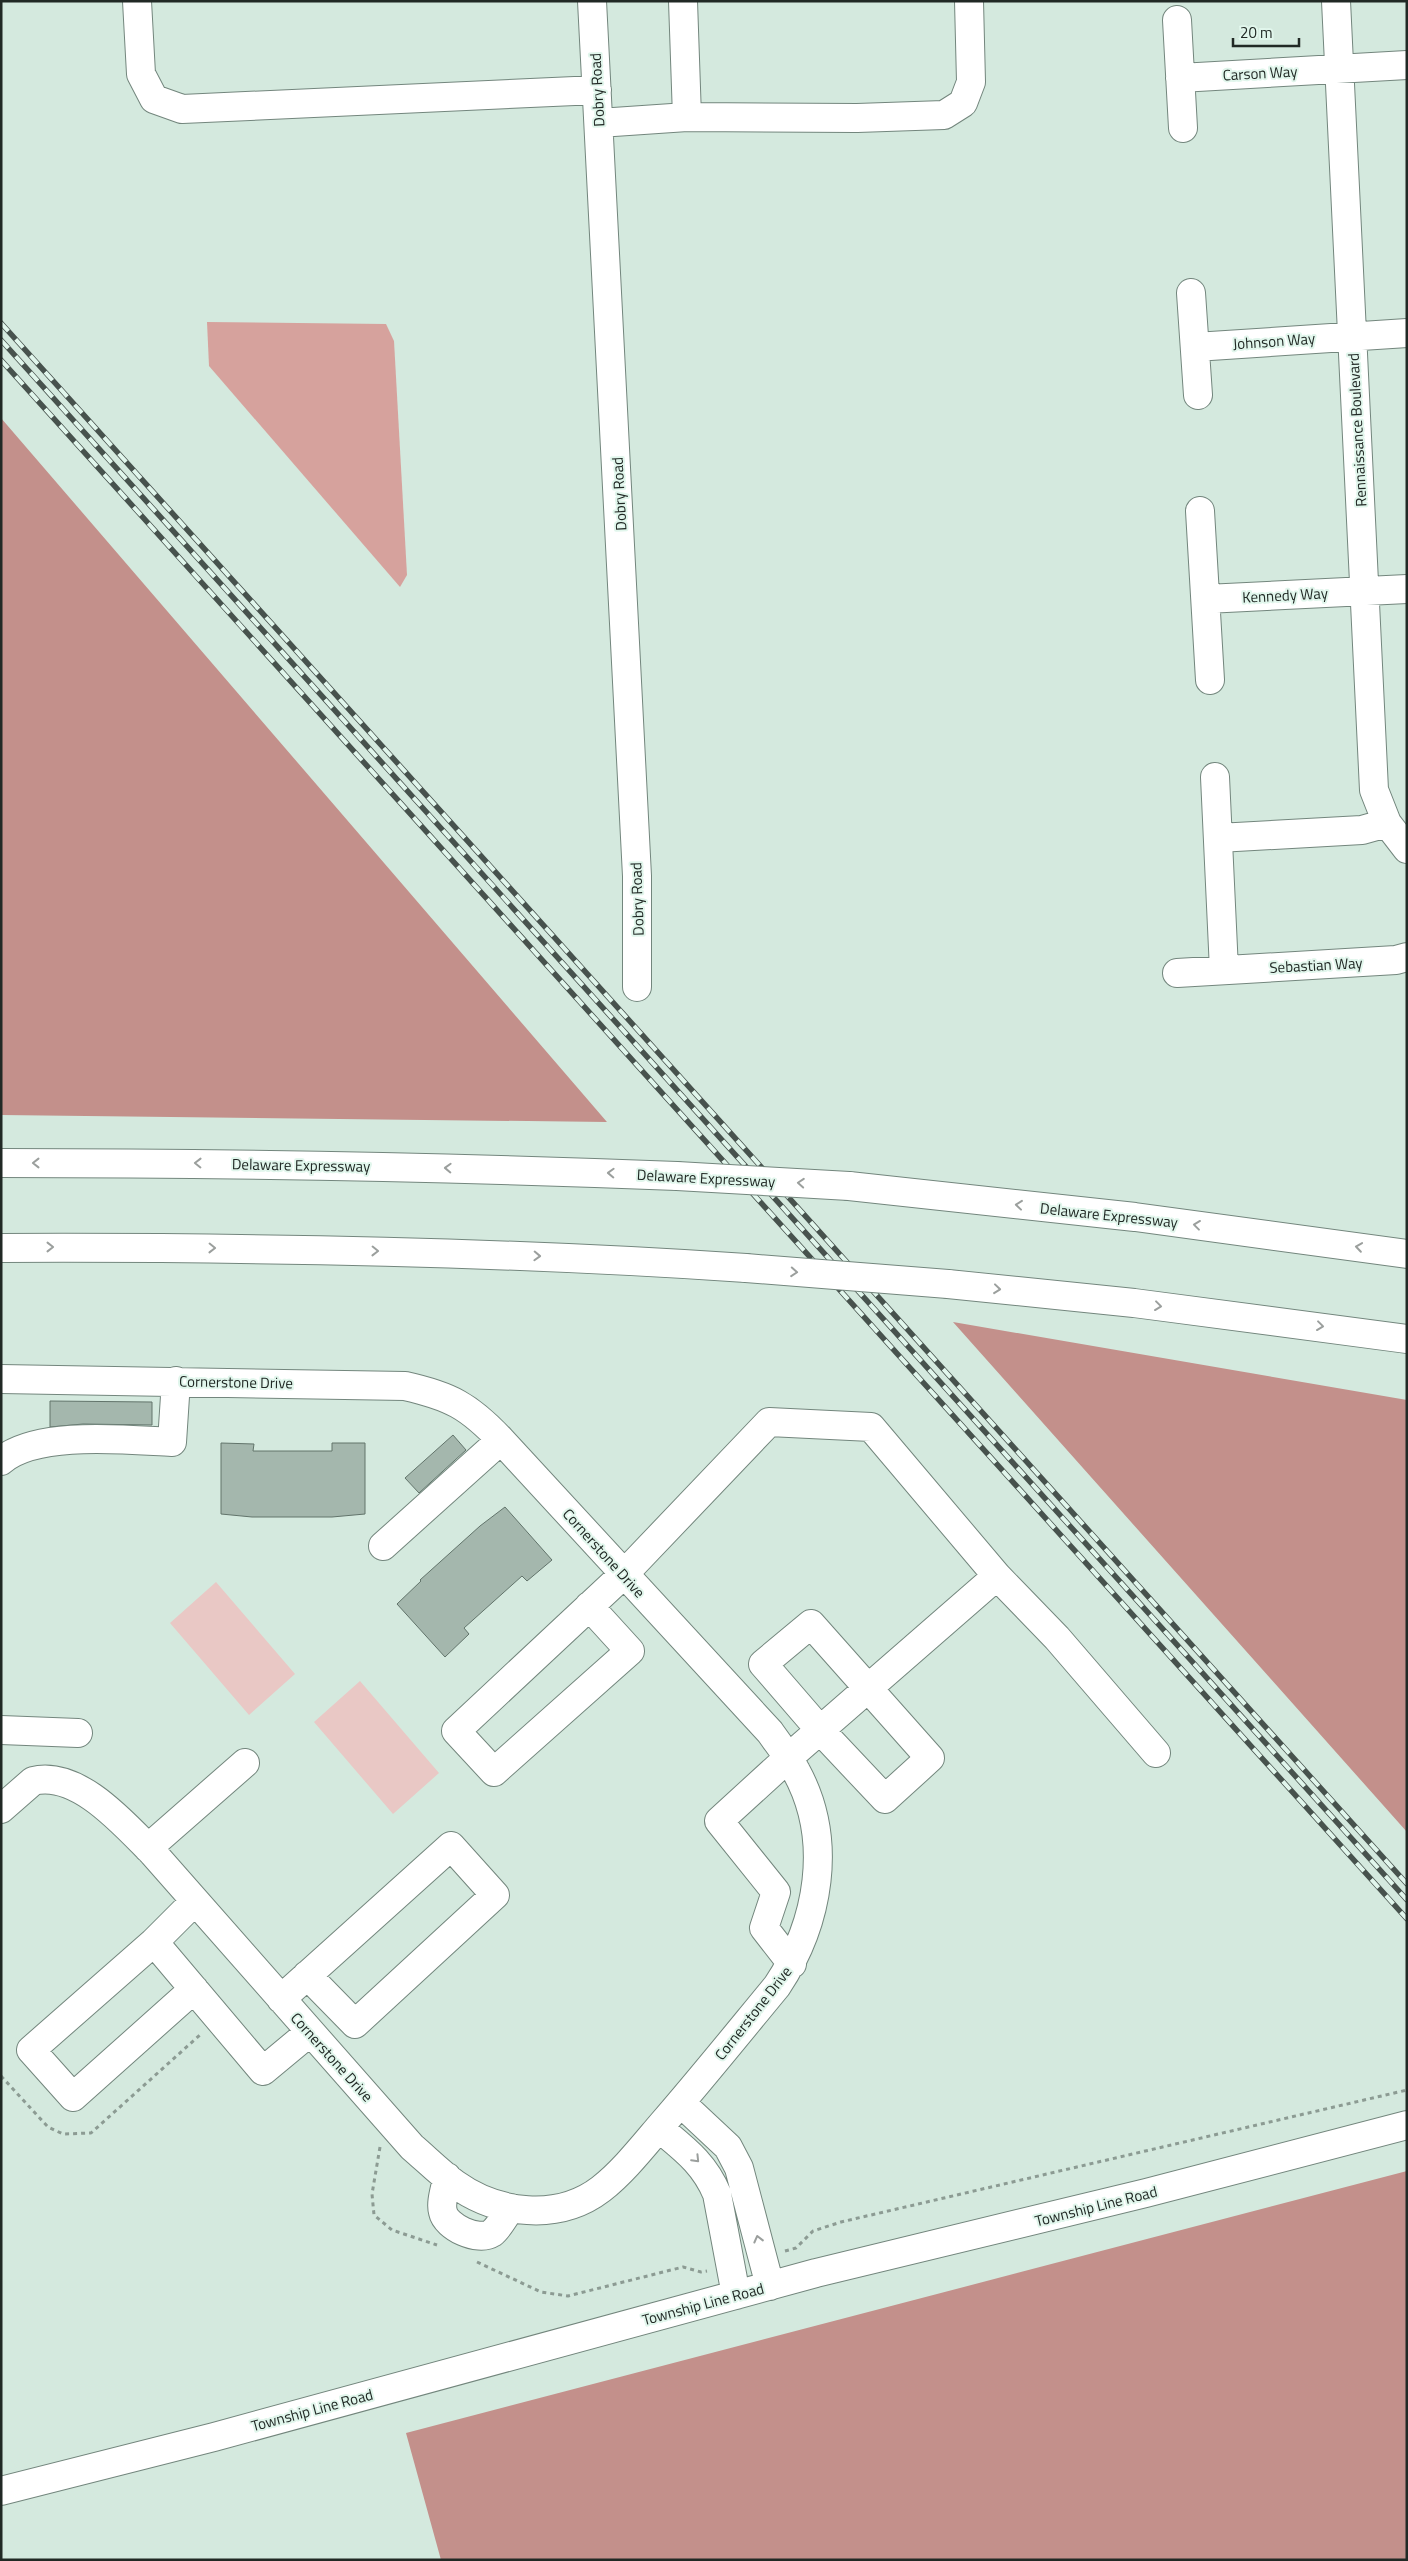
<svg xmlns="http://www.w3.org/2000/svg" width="1408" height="2561" font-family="'Titillium Web',sans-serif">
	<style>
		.green { fill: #e9c8c5 }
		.forest { fill: #c3908b }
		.water { fill: #d6a29d }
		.building { fill: #a4b7ad; stroke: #62746b }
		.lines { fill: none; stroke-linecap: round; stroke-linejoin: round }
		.minor-casing { stroke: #73867d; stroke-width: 30 }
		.highway-casing { stroke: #73867d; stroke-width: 30 }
		.path { stroke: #8c9b93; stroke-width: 3; stroke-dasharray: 4 4; stroke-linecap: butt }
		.minor { stroke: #fff; stroke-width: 28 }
		.highway { stroke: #fff; stroke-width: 28 }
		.rail-casing { stroke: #47524d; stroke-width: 5.5 }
		.rail { stroke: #e1f6ec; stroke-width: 4; stroke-dasharray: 11; stroke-linecap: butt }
		.highway-bridge-casing { stroke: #73867d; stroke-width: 30; stroke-linecap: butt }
		.highway-bridge { stroke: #fff; stroke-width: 28 }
		.oneway { stroke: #9b9f9d }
		.labels { text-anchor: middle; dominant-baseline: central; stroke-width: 4; stroke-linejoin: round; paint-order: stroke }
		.street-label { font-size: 15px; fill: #212925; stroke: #e1f6ec }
	</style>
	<rect width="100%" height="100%" fill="#d4e9de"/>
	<!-- green -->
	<path class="green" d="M216,1582L295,1674L249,1715L170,1623Z
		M360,1681L439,1773L393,1814L314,1722Z"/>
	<!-- forest -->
	<path class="forest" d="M1,418L607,1122L1,1115Z
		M953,1322L1407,1400V1832Z
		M1407,2171V2560H441L406,2433Z"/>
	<!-- water -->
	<path class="water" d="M207,322L386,324L394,341L407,575L400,587L209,366Z"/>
	<!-- building -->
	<path class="building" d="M50,1401L152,1402V1425L83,1424L50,1427Z
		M453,1435L466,1450L419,1493L405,1478Z
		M221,1443L254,1444L253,1451H332V1443H365V1514L332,1517H252L221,1514Z
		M505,1507L552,1560L527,1581L522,1576L464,1628L469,1634L445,1657L397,1604L421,1581L420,1580L480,1526Z"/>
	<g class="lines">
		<!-- minor casing -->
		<g class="minor-casing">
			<path id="minor" d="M137,1L141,74L154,99L182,109L597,90
				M592,1L637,876V987
				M1336,1L1374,790L1387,823L1407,849
				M1177,20L1183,128
				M1180,78L1407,65
				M687,117L857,118L944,115L963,103L971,82L969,1
				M599,123L687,117L683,1
				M1191,293L1198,395
				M1195,347L1407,333
				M1200,511L1210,680
				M1206,599L1407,589
				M1215,777L1224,970
				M1218,838L1362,830L1387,823
				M1177,973L1396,960L1407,957
				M1,1379L405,1386C450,1396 469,1406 501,1440L770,1732C779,1745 789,1757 796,1771C834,1840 819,1923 777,1986C739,2032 702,2078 663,2123C644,2145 624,2171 601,2189C558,2222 497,2214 455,2184C440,2173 426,2159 412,2147L153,1853C124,1824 78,1770 33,1781L1,1809
				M1,1461C36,1430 128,1440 172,1442L176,1381
				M383,1546L501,1440
				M997,1576L1057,1638L1156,1753
				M589,1606L630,1651L494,1772L456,1731L624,1574L769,1422L871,1427L997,1576L788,1758L719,1821L776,1892L764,1928L792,1964
				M811,1624L930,1758L885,1799L820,1730L763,1664Z
				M1,1730L78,1733
				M148,1848L245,1763
				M194,1902L154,1942L263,2071L310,2032
				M154,1942L31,2050L73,2097L194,1989
				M281,1999L451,1846L495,1895L355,2024L307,1975
				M681,2103L728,2147L739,2168L770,2286
				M659,2128C684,2149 704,2163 717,2194L736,2295
				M447,2177C446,2187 440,2202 443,2212C446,2227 478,2242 492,2233C499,2228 505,2215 511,2208
				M1,2491L214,2437L816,2273L1146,2193L1407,2125"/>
		</g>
		<!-- highway casing -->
		<g class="highway-casing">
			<path id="highway" d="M1,1163C227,1163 452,1167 677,1176
				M849,1186L1135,1217L1407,1254
				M1,1248C250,1247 498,1251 746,1268
				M948,1284L1134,1303L1407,1339"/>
		</g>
		<!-- path -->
		<path class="path" d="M1,2076L48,2127L63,2134L91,2133L201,2034
			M380,2147L372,2194L374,2215L392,2230L437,2245
			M785,2251L796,2248L813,2231L841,2222L1407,2090
			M477,2262L541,2292L568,2296L683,2267L701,2272L707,2271"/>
		<!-- minor -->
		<use href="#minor" class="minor"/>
		<!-- highway -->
		<use href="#highway" class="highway"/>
		<!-- rail casing -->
		<g class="rail-casing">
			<path id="rail" d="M1,323L1407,1884
				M1,340L1407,1900
				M1,360L1407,1919"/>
		</g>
		<!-- rail -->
		<use href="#rail" class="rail"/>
		<!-- highway-bridge casing -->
		<g class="highway-bridge-casing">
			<path id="highway-bridge" d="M677,1176L849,1186
				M746,1268L948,1284"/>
		</g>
		<!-- highway-bridge -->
		<use href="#highway-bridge" class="highway-bridge"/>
	</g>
	<!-- one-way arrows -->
	<defs><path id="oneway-chevron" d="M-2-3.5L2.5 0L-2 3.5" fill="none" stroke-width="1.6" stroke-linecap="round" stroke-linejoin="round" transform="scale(1.25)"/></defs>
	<g class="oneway">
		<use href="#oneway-chevron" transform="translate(36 1163) rotate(180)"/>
		<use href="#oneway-chevron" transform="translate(198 1163) rotate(-179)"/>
		<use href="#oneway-chevron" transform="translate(448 1168) rotate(-178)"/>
		<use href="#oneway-chevron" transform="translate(611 1173) rotate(-178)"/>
		<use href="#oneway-chevron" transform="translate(801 1183) rotate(-176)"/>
		<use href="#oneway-chevron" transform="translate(1019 1205) rotate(-174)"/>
		<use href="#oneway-chevron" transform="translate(1197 1225) rotate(-173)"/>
		<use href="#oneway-chevron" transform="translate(50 1247)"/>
		<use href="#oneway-chevron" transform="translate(1359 1247) rotate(-172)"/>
		<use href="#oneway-chevron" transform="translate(212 1248) rotate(1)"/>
		<use href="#oneway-chevron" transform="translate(375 1251) rotate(1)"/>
		<use href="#oneway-chevron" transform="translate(537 1256) rotate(2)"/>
		<use href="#oneway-chevron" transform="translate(794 1272) rotate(4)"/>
		<use href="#oneway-chevron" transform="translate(997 1289) rotate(6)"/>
		<use href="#oneway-chevron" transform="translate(1158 1306) rotate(7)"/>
		<use href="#oneway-chevron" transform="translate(1320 1326) rotate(7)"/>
		<use href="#oneway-chevron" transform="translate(696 2159) rotate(46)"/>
		<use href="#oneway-chevron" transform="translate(758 2239) rotate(-104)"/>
	</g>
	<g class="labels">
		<!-- street labels -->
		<g class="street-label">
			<text transform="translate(1260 73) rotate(-3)">Carson Way</text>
			<text transform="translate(597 90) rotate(-93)">Dobry Road</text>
			<text transform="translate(1274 341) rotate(-4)">Johnson Way</text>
			<text transform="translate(1357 430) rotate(-93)">Rennaissance Boulevard</text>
			<text transform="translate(619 494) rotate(-93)">Dobry Road</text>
			<text transform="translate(1285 595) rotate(-3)">Kennedy Way</text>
			<text transform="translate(637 899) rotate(-92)">Dobry Road</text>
			<text transform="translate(1316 965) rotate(-3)">Sebastian Way</text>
			<text transform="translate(301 1165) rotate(1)">Delaware Expressway</text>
			<text transform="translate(706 1178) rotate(3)">Delaware Expressway</text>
			<text transform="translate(1109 1215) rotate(6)">Delaware Expressway</text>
			<text transform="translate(236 1382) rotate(1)">Cornerstone Drive</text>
			<text transform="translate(604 1553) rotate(48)">Cornerstone Drive</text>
			<text transform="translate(753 2013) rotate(-52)">Cornerstone Drive</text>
			<text transform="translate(332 2057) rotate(48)">Cornerstone Drive</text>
			<text transform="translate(1096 2206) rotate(-14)">Township Line Road</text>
			<text transform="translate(703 2304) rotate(-15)">Township Line Road</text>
			<text transform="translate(312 2410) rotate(-15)">Township Line Road</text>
		</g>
	</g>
	<!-- border -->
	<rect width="1408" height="2561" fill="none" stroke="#212925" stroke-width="5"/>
	<!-- scale -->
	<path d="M1233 38v8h66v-8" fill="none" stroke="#212925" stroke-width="2.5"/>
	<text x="1240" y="38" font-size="15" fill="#212925" stroke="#e1f6ec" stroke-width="4" paint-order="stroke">20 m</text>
</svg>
